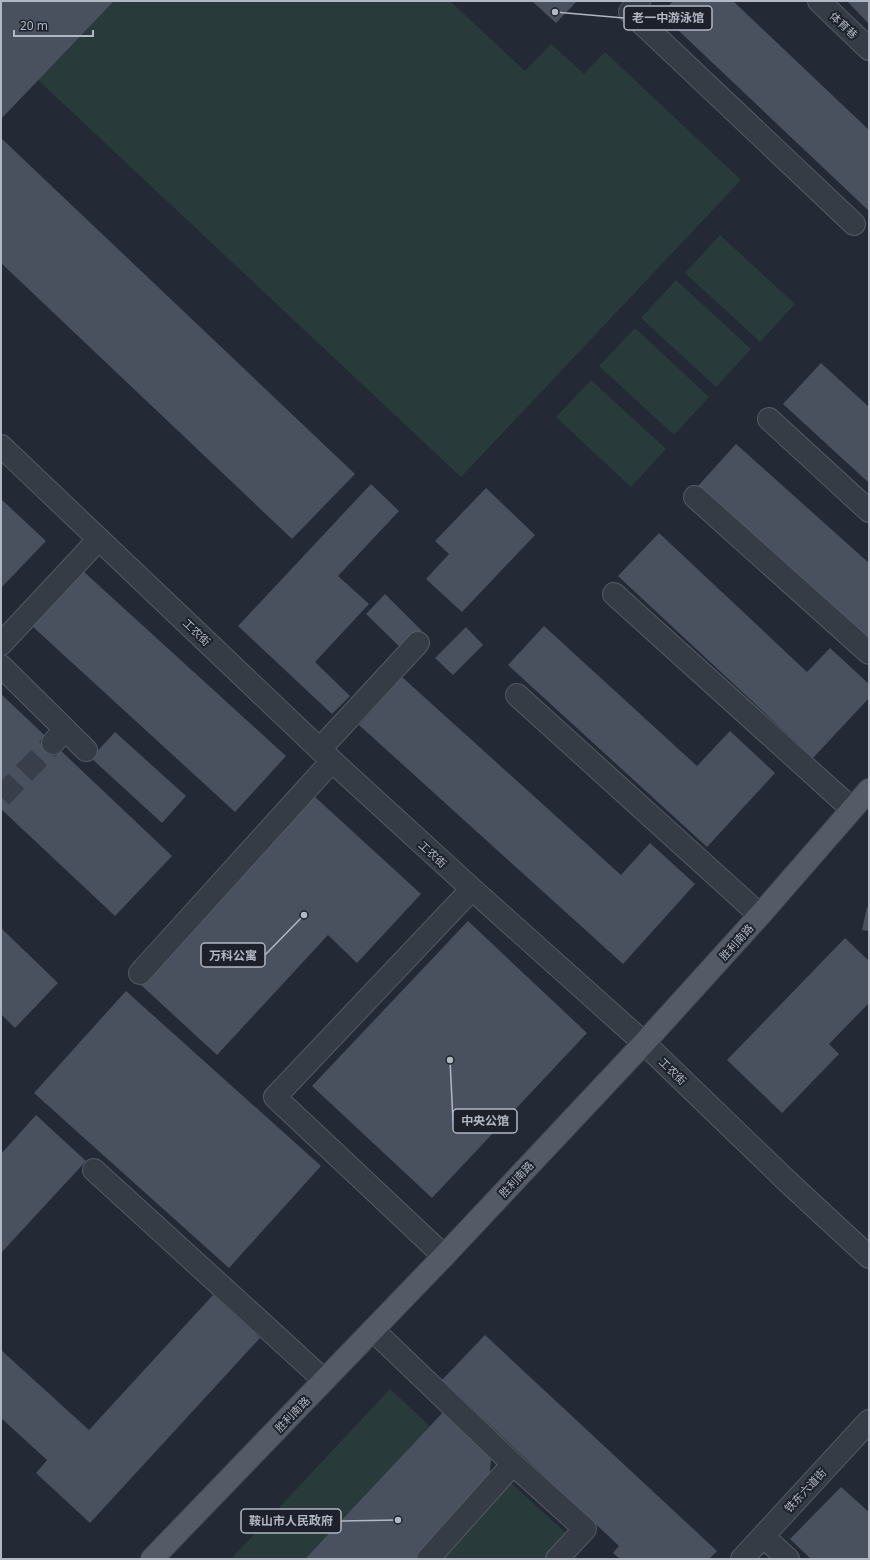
<svg xmlns="http://www.w3.org/2000/svg" width="870" height="1560" font-family="'Noto Sans','Noto Sans SC',sans-serif">
	<style>
		.green { fill: #293a3b }
		.building { fill: #49515f }
		.lines { fill: none; stroke-linecap: round; stroke-linejoin: round }
		.minor-tunnel { stroke: #383f4a; stroke-width: 22; stroke-dasharray: 22 11; stroke-linecap: butt }
		.minor-casing { stroke: #545a64; stroke-width: 24 }
		.major-casing { stroke: #3f4550; stroke-width: 24 }
		.minor { stroke: #363c46; stroke-width: 22 }
		.major { stroke: #545b66; stroke-width: 22 }
		.labels { text-anchor: middle; dominant-baseline: central; stroke-width: 4; stroke-linejoin: round; paint-order: stroke }
		.street-label { font-size: 11px; fill: #b1b7c3; stroke: #1c212b }
		.leader { fill: none; stroke: #b1b7c3; stroke-width: 1.5 }
		.callout-dot { fill: #b1b7c3; stroke: #1c212b; stroke-width: 1.5 }
		.callout { fill: #1c212b; stroke: #b1b7c3; stroke-width: 1.5 }
		.callout-label { font-size: 12px; text-anchor: middle; font-weight: bold; fill: #b1b7c3 }
	</style>
	<rect width="100%" height="100%" fill="#232a35"/>
	<!-- green -->
	<path class="green" d="M114,1H450L525,71L551,44L584,74L605,52L741,180L461,477L38,80Z
		M720,235L795,304L760,342L685,273Z
		M676,280L751,349L716,387L641,318Z
		M635,328L709,397L674,435L599,366Z
		M591,380L666,449L631,487L556,417Z
		M390,1389L430,1426L305,1559H231Z
		M509,1481L568,1535L546,1559H437Z"/>
	<!-- building -->
	<path class="building" d="M1,1H114L1,119Z
		M532,1H577L556,23Z
		M673,1H733L869,130V211L661,14Z
		M847,1H869V24Z
		M1,138L355,474L292,539L1,263Z
		M821,363L869,407V483L783,404Z
		M736,444L869,563V638L698,486Z
		M371,484L399,511L338,576L369,604L315,662L350,696L332,714L238,626Z
		M486,488L535,535L462,612L426,579L449,554L435,541Z
		M1,499L46,541L1,588Z
		M659,533L807,672L830,648L869,684V698L813,758L618,576Z
		M83,571L286,756L235,812L32,626Z
		M385,594L422,631L403,650L366,614Z
		M544,626L697,766L730,731L775,773L707,847L508,665Z
		M466,627L483,645L453,675L435,658Z
		M402,677L621,875L650,843L695,884L623,964L359,725Z
		M1,694L172,856L115,916L1,809Z
		M115,732L186,796L162,823L91,758Z
		M315,797L421,894L357,963L328,935L217,1055L141,985Z
		M867,907L869,908V931L862,930Z
		M468,921L587,1033L432,1198L312,1086Z
		M1,928L58,983L15,1028L1,1014Z
		M845,938L869,961V1003L829,1044L839,1054L782,1113L727,1060Z
		M126,991L321,1166L229,1268L34,1093Z
		M36,1115L86,1161L1,1253V1154Z
		M213,1295L260,1338L90,1523L36,1473L47,1460L1,1418V1350L89,1430Z
		M485,1335L717,1551L709,1559H620L613,1553L619,1546L442,1380Z
		M447,1408L492,1450L489,1482L418,1559H305Z
		M841,1487L869,1512V1559H811L790,1539Z"/>
	<g class="lines">
		<!-- minor-tunnel -->
		<path class="minor-tunnel" d="M1,797L53,743"/>
		<!-- minor casing -->
		<g class="minor-casing">
			<path id="minor" d="M639,1L630,12L854,224
				M819,1L869,49
				M769,419L869,511
				M1,446L332,761L472,889L644,1043L788,1182L869,1257
				M695,497L869,653
				M614,594L852,809
				M1,644L99,539
				M1,666L86,750
				M517,695L760,915
				M53,743L65,729
				M320,749L418,643
				M140,973L332,761
				M94,1170L324,1380
				M444,1256L275,1097L472,889
				M373,1330L513,1464L585,1529L557,1559
				M763,1536L788,1559
				M428,1559L513,1464
				M742,1559L869,1421"/>
		</g>
		<!-- major casing -->
		<g class="major-casing">
			<path id="major" d="M152,1559L444,1256L644,1043L760,915L869,790"/>
		</g>
		<!-- minor -->
		<use href="#minor" class="minor"/>
		<!-- major -->
		<use href="#major" class="major"/>
	</g>
	<g class="labels">
		<!-- street labels -->
		<g class="street-label">
			<text transform="translate(844 25) rotate(43)">体育巷</text>
			<text transform="translate(197 632) rotate(44)">工农街</text>
			<text transform="translate(433 854) rotate(43)">工农街</text>
			<text transform="translate(736 942) rotate(-48)">胜利南路</text>
			<text transform="translate(673 1071) rotate(44)">工农街</text>
			<text transform="translate(516 1179) rotate(-47)">胜利南路</text>
			<text transform="translate(292 1414) rotate(-46)">胜利南路</text>
			<text transform="translate(805 1490) rotate(-47)">铁东六道街</text>
		</g>
	</g>
	<!-- callouts -->
	<path class="leader" d="M555 12L624 18M304 915L265 955M450 1060L453 1121M398 1520L341 1521"/>
	<g class="callout-dot">
		<circle cx="555" cy="12" r="4"/>
		<circle cx="304" cy="915" r="4"/>
		<circle cx="450" cy="1060" r="4"/>
		<circle cx="398" cy="1520" r="4"/>
	</g>
	<g class="callout">
		<rect x="624" y="6" width="88" height="24" rx="4"/>
		<rect x="201" y="943" width="64" height="24" rx="4"/>
		<rect x="453" y="1109" width="64" height="24" rx="4"/>
		<rect x="241" y="1509" width="100" height="24" rx="4"/>
	</g>
	<g class="callout-label">
		<text x="668" y="22">老一中游泳馆</text>
		<text x="233" y="960">万科公寓</text>
		<text x="485" y="1125">中央公馆</text>
		<text x="291" y="1525">鞍山市人民政府</text>
	</g>
	<!-- border -->
	<rect width="870" height="1560" fill="none" stroke="#b1b7c3" stroke-width="4"/>
	<!-- scale -->
	<path d="M14 30v6h79v-6" fill="none" stroke="#b1b7c3" stroke-width="2"/>
	<text x="20" y="30" font-size="12" fill="#b1b7c3" stroke="#1c212b" stroke-width="3" paint-order="stroke">20 m</text>
</svg>
